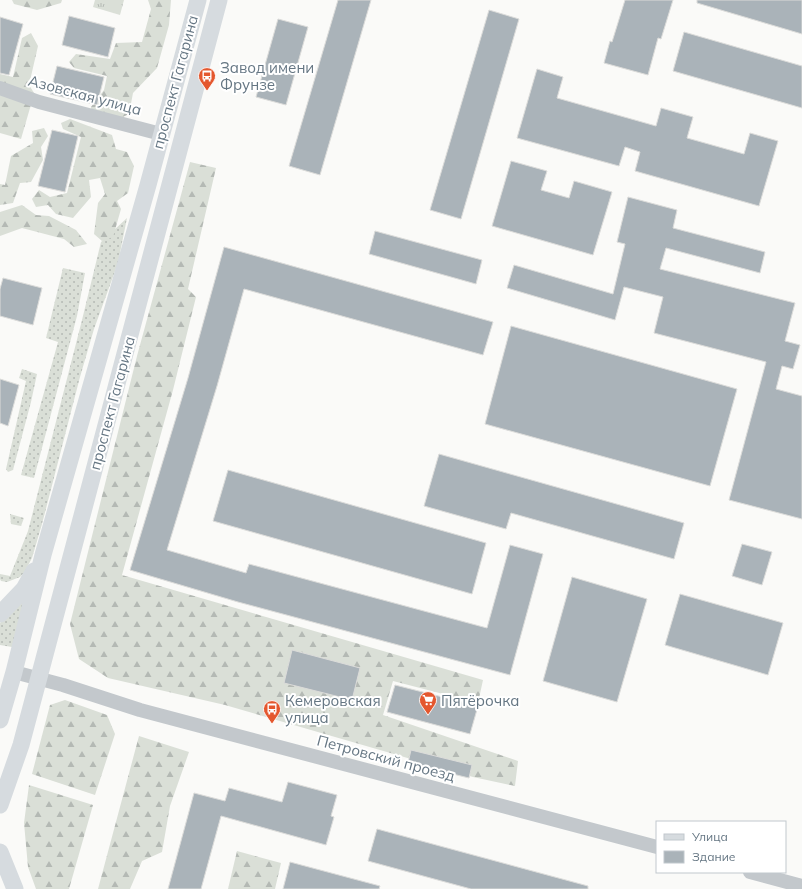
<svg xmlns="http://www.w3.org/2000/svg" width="802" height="889" font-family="Mulish,sans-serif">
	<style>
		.grass { fill: url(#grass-dots) }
		.forest { fill: url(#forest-firs) }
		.park { fill: url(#park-tufts) }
		.building { fill: #aab3b9; stroke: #dcdcda }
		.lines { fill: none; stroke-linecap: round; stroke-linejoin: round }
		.minor { stroke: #c3c8cc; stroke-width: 14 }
		.major { stroke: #d6dbdf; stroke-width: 17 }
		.labels { text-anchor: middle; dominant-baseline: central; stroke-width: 4; stroke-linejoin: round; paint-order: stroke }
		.poi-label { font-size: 15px; fill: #657683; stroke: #fff; text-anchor: start }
		.street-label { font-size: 15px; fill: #657683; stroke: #fff }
	</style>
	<defs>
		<pattern id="grass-dots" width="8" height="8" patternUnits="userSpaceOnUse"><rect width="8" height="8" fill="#dadfd7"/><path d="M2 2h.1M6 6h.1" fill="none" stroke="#b4b9b4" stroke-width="1.8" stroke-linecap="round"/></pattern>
		<pattern id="forest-firs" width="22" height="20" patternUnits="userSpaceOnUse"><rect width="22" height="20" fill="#dadfd7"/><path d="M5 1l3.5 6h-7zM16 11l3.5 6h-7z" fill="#b4b9b4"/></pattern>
		<pattern id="park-tufts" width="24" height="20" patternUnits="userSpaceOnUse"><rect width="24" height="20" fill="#dadfd7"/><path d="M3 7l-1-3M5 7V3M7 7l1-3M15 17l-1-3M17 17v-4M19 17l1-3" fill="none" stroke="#b4b9b4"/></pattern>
	</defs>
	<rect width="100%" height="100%" fill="#fafaf8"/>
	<!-- grass -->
	<path class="grass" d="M127,218L118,263L94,329L80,377L42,524L32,558L24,573L20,577L7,582L1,581L0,579V574L10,576L28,531L82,320L101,242Z
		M63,268L85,273L77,316L34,478L21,475L58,342L46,338Z
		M22,369L37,374L31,402L13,470L8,472L6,469L26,381L19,378Z
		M10,514L24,518L21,526L11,524Z
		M27,596L12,647L0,645V623Z"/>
	<!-- forest -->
	<path class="forest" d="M12,0H62L61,3L37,10L14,4Z
		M148,0H171L169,25L157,68L133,93L129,114L108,124L92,120L91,107L104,90L107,76L74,68L69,62L76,54L110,59L116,43L142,42L151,9Z
		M31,33L38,46L29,85L36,96L30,108L21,139L0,133V74L13,77L22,38Z
		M70,119L112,135L116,149L127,152L134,166L128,193L117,201L121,209L113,237L102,241L94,234L98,203L105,194L100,178L89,180L91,197L73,218L56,214L48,205L36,207L32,199L39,190L50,197L67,193L81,137L63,129L61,123Z
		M44,128L48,136L41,147L43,160L31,182L20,183L13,203L0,205V184L5,185L11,156L33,143L32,131Z
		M190,162L216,168L188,289L196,297L173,390L122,575L483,680L478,703L393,681L383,715L518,761L515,786L473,777L225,705L108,678L79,659L70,624L137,356Z
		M22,205L36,215L49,216L76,230L87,244L74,247L64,239L22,228L0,236V212Z
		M65,700L107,715L115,734L95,795L32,774L50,705Z
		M139,736L189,752L170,806L162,852L142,861L130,889H98Z
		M29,785L93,805L69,889H36L28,867L24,823Z
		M237,851L281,863L275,889H228Z"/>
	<!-- park -->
	<path class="park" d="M95,0H124L120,15L93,7Z"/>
	<!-- building -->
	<path class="building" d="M338,0H371L320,175L289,166Z
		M625,0H673L661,39L658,38L648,75L604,63L610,41L612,42Z
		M697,0H802V34L697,3Z
		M489,10L519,19L461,219L430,210Z
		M69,16L115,28L108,57L62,45Z
		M0,17L23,24L9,75L0,73Z
		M278,19L308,27L286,105L256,97Z
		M684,32L802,66V108L673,71Z
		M57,66L104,77L97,105L50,94Z
		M537,69L563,77L557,98L656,126L661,108L693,117L687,138L744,154L750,133L778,141L759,206L635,171L640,152L625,147L619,166L517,138Z
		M52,130L78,136L65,192L38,186Z
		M511,161L547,171L541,190L569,198L574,181L612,192L593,255L492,226Z
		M628,197L677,210L673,228L765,252L760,273L666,248L660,269L795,303L785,341L800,345L793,369L782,366L776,389L802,396V519L729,500L766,362L654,333L663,297L624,287L615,320L507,288L514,265L613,294L625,244L617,242Z
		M375,231L482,260L476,284L369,254Z
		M224,247L493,322L483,355L244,289L217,386L167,550L246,573L249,564L487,628L510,545L543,554L510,675L238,602L130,570L188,378Z
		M3,278L42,288L33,325L0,316V289Z
		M511,326L737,389L710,486L485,424Z
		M0,379L19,385L8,426L0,423Z
		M439,454L684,523L674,559L511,513L506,529L424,506Z
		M228,470L486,543L472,594L213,521Z
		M742,544L772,552L762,585L732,576Z
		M572,577L647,599L617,702L543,681Z
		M680,594L783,623L768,675L665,645Z
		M292,650L360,668L352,700L284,683Z
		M395,685L478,706L470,734L387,712Z
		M411,750L472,765L469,778L408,763Z
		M288,782L337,795L331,816L334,817L326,845L221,816L201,889H168L194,793L225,801L229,788L282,802Z
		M377,829L588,886V889H471L368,861Z
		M290,862L380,886L379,889H283Z"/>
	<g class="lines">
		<!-- minor -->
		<path class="minor" d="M0,88L39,102L161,134
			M14,672L63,685L140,710L657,847
			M750,872L802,886"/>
		<!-- major -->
		<path class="major" d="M0,614L24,589L34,571
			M0,720L14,672L43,555L148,185L198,0
			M0,805L21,745L219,0
			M0,852L15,889"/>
	</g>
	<!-- icons -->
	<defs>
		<g id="bus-pin" transform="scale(0.9)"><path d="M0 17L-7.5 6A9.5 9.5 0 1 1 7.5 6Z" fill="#e4572e" stroke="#fff"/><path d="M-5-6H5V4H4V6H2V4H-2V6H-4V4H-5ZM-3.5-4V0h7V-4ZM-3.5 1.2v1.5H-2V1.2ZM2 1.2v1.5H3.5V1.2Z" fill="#fff"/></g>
		<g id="supermarket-pin" transform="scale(0.9)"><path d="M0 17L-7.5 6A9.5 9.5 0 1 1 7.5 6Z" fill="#e4572e" stroke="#fff"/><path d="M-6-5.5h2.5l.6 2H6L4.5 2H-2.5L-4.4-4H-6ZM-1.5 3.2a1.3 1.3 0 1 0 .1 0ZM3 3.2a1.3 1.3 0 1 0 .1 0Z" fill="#fff"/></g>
	</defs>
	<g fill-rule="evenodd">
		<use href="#bus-pin" x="207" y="76"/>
		<use href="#supermarket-pin" x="428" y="700"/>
		<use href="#bus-pin" x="272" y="709"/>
	</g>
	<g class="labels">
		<!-- poi labels -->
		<g class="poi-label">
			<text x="220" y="67">Завод имени<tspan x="220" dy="17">Фрунзе</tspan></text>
			<text x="285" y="700">Кемеровская<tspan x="285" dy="17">улица</tspan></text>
			<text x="441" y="700">Пятёрочка</text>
		</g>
		<!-- street labels -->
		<g class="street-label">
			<text transform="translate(175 82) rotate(-75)">проспект Гагарина</text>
			<text transform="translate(85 95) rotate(15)">Азовская улица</text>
			<text transform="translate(112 403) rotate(-75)">проспект Гагарина</text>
			<text transform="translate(386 758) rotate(15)">Петровский проезд</text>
		</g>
	</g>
	<!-- legend -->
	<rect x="656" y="821" width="130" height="52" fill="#ffffff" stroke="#c1c8cd"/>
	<rect x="664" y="834" width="20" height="6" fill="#d6dbdf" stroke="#c1c8cd"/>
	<text x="692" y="841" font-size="12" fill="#657683">Улица</text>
	<rect x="664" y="851" width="20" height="12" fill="#aab3b9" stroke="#c1c8cd"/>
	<text x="692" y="861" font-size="12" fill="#657683">Здание</text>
</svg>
